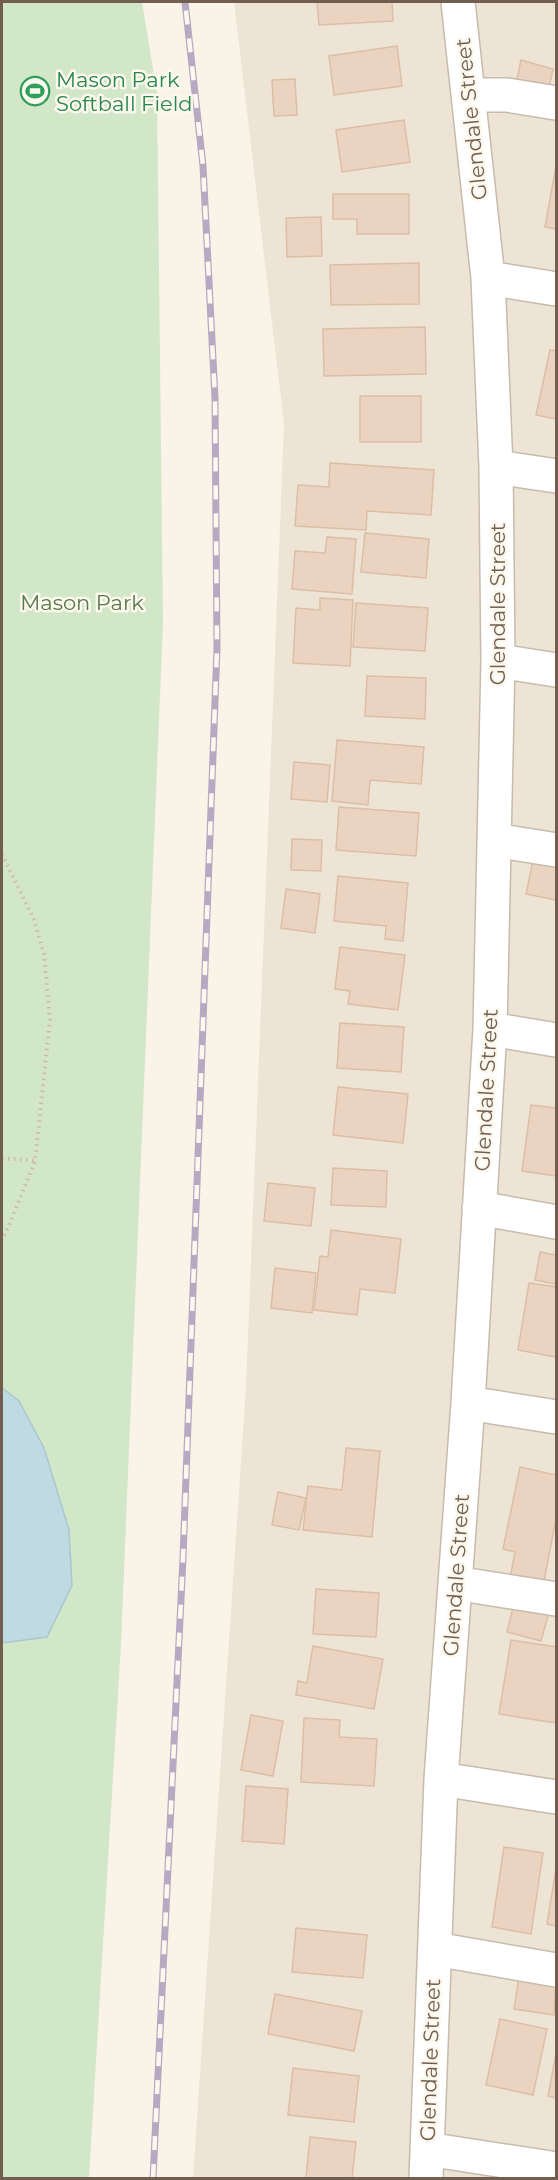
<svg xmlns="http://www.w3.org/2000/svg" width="558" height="2180" font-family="Montserrat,sans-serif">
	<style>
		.residential { fill: #ede4d5 }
		.green { fill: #d2e6c8 }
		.water { fill: #bfdae1; stroke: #a7c8d1; stroke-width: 1.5 }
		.building { fill: #ead4c1; stroke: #dcbea6; stroke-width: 1.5 }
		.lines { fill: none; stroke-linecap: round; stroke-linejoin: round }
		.minor-casing { stroke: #c7bbad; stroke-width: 36 }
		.path { stroke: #d0baa6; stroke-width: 4; stroke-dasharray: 1.5 4.5; stroke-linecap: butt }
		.minor { stroke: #fff; stroke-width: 33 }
		.rail-casing { stroke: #b8a8c2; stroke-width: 7 }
		.rail { stroke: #fdf8ee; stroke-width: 4.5; stroke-dasharray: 14; stroke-linecap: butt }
		.labels { text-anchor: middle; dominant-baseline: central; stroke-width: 5; stroke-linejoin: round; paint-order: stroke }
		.leisure-label { font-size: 21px; fill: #27864d; stroke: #fdf8ee; text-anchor: start }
		.street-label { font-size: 21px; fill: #715e4f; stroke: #fdf8ee }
		.park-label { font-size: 21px; fill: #567a4c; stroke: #fdf8ee }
	</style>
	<rect width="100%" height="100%" fill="#faf4e8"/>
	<!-- residential -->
	<path class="residential" d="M234,2H556V2178H193L246,1387L284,424Z"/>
	<!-- green -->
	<path class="green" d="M2,2H142L157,93L163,623L121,1644L89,2178H2Z"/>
	<!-- water -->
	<path class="water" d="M2,1388L19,1401L44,1448L69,1530L72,1585L47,1637L2,1643Z"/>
	<!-- building -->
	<path class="building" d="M317,2H392L393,21L319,25Z
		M397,46L402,86L334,95L329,56Z
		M521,60L553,69L548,92L516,84Z
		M295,79L297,115L274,116L272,80Z
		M404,120L410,162L342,172L336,130Z
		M556,166V229L545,227Z
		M333,194H409V234H357V219H333Z
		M321,217L322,256L287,257L286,218Z
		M419,263V304L331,305L330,265Z
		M425,327L426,374L324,376L323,329Z
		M550,350L556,351V419L536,415Z
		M360,396H421V442H360Z
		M330,463L434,470L431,515L367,511L366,530L295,526L298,485L329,487Z
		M365,533L429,539L426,578L361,572Z
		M327,537L356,539L352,594L292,589L295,551L325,553Z
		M320,598L353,600L350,666L293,663L296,608L320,610Z
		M356,603L428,608L425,651L353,647Z
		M367,676L426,678L425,719L365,716Z
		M337,740L424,747L421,784L370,780L368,805L332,801Z
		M294,762L330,765L327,802L291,799Z
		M339,807L419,813L416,856L336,850Z
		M292,839L322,840L321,871L291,870Z
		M534,856L556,860V900L526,894Z
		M338,876L408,883L403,941L385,939L386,926L334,921Z
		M286,889L320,894L315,933L281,928Z
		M340,947L405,955L398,1010L348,1004L350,991L335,989Z
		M340,1023L404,1027L401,1072L337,1068Z
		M338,1087L408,1094L403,1143L333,1135Z
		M531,1105L556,1108V1176L522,1171Z
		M333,1168L387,1171L386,1207L331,1205Z
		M268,1183L315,1188L311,1226L264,1221Z
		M331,1230L401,1239L395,1293L360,1289L357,1315L314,1310L320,1256L328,1257Z
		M540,1252L556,1255V1284L535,1280Z
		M275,1268L316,1273L312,1313L271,1308Z
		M529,1283L556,1287V1357L518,1350Z
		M346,1448L380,1451L372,1537L303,1530L308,1486L342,1490Z
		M520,1467L556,1475V1519L543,1586L510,1579L515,1552L503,1549Z
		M278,1492L306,1498L299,1530L272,1525Z
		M316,1589L379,1593L376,1637L313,1634Z
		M514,1603L549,1612L541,1641L507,1632Z
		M511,1640L556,1647V1723L499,1714Z
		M313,1646L383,1659L374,1709L296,1695L298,1681L307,1683Z
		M251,1715L283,1721L273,1776L241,1770Z
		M304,1718L340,1720L339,1737L377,1739L374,1786L301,1782Z
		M246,1786L288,1789L284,1844L242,1841Z
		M504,1847L543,1853L531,1934L492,1927Z
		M556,1868V1926L547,1924Z
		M296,1928L367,1935L363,1978L292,1972Z
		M519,1977L556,1983L554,2015L514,2009Z
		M275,1994L362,2011L354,2051L268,2034Z
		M500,2019L547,2029L533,2095L486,2085Z
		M556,2054V2098L548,2096Z
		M293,2068L359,2076L354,2122L288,2115Z
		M310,2137L356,2142L352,2178H306Z"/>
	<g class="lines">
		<!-- minor casing -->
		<g class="minor-casing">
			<path id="minor" d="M470,95H507L556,103
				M488,278L556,289
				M496,467L556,476
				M498,661L556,670
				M494,840L556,850
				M490,1029L556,1040
				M479,1208L556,1222
				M468,1403L556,1417
				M455,1583L556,1599
				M441,1779L556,1797
				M435,1949L556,1970
				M427,2149L556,2169
				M426,2178L441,1779L468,1403L490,1029L498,661L496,467L488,278L458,2"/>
		</g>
		<!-- path -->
		<path class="path" d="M2,854L34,920L44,954L50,1020L35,1161L8,1228L2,1239
			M2,1158L35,1161"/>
		<!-- minor -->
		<use href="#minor" class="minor"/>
		<!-- rail casing -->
		<g class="rail-casing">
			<path id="rail" d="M153,2178L183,1558L217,648L215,398L203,166L185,2"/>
		</g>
		<!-- rail -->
		<use href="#rail" class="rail"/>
	</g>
	<!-- icons -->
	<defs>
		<g id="stadium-ring" transform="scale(1.5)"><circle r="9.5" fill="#fdf8ee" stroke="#2e9e5b" stroke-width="1.5"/><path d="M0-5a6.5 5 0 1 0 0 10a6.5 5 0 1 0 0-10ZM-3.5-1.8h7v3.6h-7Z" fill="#2e9e5b"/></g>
	</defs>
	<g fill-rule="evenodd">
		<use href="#stadium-ring" x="35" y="91"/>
	</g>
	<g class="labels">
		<!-- leisure labels -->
		<g class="leisure-label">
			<text x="56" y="79">Mason Park<tspan x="56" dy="24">Softball Field</tspan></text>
		</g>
		<!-- street labels -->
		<g class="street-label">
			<text transform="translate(471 119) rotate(-96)">Glendale Street</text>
			<text transform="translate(497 604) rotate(-90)">Glendale Street</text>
			<text transform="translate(486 1090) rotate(-87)">Glendale Street</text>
			<text transform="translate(456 1575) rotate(-86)">Glendale Street</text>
			<text transform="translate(430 2060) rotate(-88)">Glendale Street</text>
		</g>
		<!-- park labels -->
		<g class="park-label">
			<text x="82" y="602">Mason Park</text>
		</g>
	</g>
	<!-- border -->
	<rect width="558" height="2180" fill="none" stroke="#715e4f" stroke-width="6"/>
</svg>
